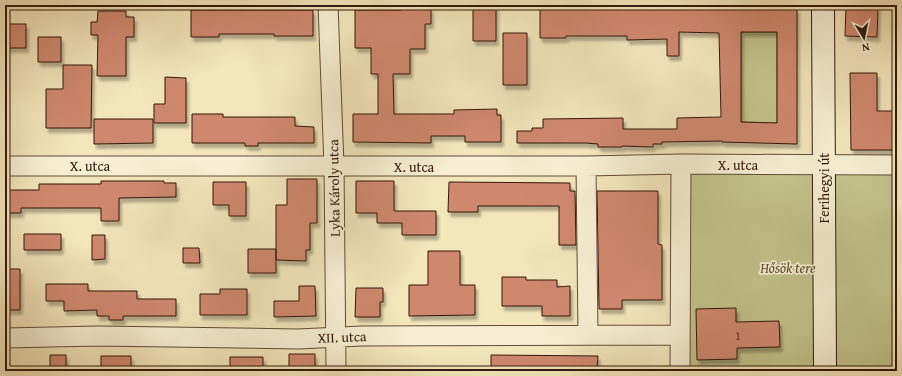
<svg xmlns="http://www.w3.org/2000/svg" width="902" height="376" font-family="'Gentium Book Plus',serif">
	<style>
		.green { fill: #c2c38b; stroke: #7a6e4a }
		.building { fill: #cf886e; stroke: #32190a; fill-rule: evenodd; filter: url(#shadow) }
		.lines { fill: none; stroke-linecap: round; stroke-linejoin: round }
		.street-casing { stroke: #624c36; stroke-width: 21 }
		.secondary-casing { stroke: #32190a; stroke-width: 24 }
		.street { stroke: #f7efd3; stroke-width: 19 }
		.secondary { stroke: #f7efd3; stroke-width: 22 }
		.labels { text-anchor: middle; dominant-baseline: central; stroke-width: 3.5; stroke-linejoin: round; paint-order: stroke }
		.number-label { font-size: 12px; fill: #593523 }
		.street-label { font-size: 14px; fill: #32190a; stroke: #f7efd3 }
		.park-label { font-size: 14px; font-style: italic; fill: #5d4c31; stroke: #f7efd3 }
	</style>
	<defs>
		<filter id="shadow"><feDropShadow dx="2.5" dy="4.5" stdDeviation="1" flood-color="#0004"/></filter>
	</defs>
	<rect width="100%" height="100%" fill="#f3e6bb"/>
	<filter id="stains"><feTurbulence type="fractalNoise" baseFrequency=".005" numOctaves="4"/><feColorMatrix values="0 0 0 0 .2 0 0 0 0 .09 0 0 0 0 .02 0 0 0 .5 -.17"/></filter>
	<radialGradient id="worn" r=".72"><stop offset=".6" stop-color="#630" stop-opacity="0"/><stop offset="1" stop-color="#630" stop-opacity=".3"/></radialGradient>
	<!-- green -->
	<path class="green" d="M741,32H777V123L741,122Z
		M681,164L897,165V371H680Z"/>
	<!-- building -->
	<path class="building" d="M540,5H566V8L658,7V9H719V5L797,8V144L722,142V141L662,142V144H653V147L622,146V147H598V144L586,143H517V131H532V128H543V119L623,118V129H677V118L721,117L719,33L679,32V56H667V39L627,40V36H566V38H540ZM741,32H777V123L741,122Z
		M846,6L878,7L877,37L845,36Z
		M473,7H496V41H473Z
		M401,8H431V24H425V49H410V74H393L394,114H454V110L497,109V115H501V142H465V136H431V143L353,142V114H378V74H371V48H355V10H401Z
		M191,10H313V36H274V34H219V37H191Z
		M98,11H126V17H134V37H126V76H97L98,35H91V22H97Z
		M5,24H26V48H5Z
		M503,33H527V85H503Z
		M38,37H61V62H38Z
		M63,65H92L91,128H46V89H63Z
		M850,73H877V111H897V150H851Z
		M165,77L186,78V123H154V104H165Z
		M192,114H223V117H295V126L314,127V143H258V146H245V143H192Z
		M94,119H153V143L94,144Z
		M287,179H317V223H310V250H306V261L276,260V205H287Z
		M101,181H164V183H176V197L119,198V221H101V208H21V213H5V190H39V184H101Z
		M356,181H394V211H436V235H402V223H377V213H356Z
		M213,182H246V216H229V205H213Z
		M449,182L570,183V191H575L576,245H559V206H478V212H448Z
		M597,191H658V244L662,245V300H622V309H599Z
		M24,234H61V250H24Z
		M92,235H105V259L92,260Z
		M183,248H199L200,263H183Z
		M248,249H276V273H248Z
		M428,251H460V285H475V315L409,316V285H428Z
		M5,269H20V310H6Z
		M502,277H526V280H557V287L570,286V316H542V306H502Z
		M46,284H88V291H137V299H176V316H123V320H109V316H97V310L64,311V301H46Z
		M299,286H315L316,316L274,317V301H299Z
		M356,288H383V302H380V317H355Z
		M220,289H247V315H200V294H220Z
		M736,308V322L779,321L780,347L737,348V359L697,360L696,309Z
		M289,354H315V371H289Z
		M50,355H66V371H50Z
		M491,355L598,356L597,371H491Z
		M101,356H131V371H101Z
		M230,357H263V371H230Z"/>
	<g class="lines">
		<!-- street casing -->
		<g class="street-casing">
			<path id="street" d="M328,5L334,166L336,371
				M5,166H586L681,164L897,165
				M586,166L588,335
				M5,338L98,336L298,339L362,336L680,335
				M680,371L681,164"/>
		</g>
		<!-- secondary casing -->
		<g class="secondary-casing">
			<path id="secondary" d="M823,5L825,371"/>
		</g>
		<!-- street -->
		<use href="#street" class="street"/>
		<!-- secondary -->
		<use href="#secondary" class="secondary"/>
	</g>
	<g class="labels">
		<!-- number labels -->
		<g class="number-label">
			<text x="738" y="335">1</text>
		</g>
		<!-- street labels -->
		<g class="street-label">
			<text x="738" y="165">X. utca</text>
			<text x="90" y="166">X. utca</text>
			<text x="414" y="167">X. utca</text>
			<text transform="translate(334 188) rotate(-91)">Lyka Károly utca</text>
			<text transform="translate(824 188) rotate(-90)">Ferihegyi út</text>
			<text transform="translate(342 337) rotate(-2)">XII. utca</text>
		</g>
		<!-- park labels -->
		<g class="park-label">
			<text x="788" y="268">Hősök tere</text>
		</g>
	</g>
	<!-- margin -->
	<rect width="902" height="376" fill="none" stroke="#f3e6bb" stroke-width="20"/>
	<rect x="6" y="6" width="890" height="364" fill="none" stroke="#32190a" stroke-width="2"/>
	<rect x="10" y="10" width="882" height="356" fill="none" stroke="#32190a"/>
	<!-- north arrow -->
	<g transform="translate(864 38) rotate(170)" stroke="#f7efd3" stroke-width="3" paint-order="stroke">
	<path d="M0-3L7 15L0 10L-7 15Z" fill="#32190a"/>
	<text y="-6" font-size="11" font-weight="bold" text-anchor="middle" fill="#32190a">N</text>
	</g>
	<rect width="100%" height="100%" filter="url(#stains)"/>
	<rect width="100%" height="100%" fill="url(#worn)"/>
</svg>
